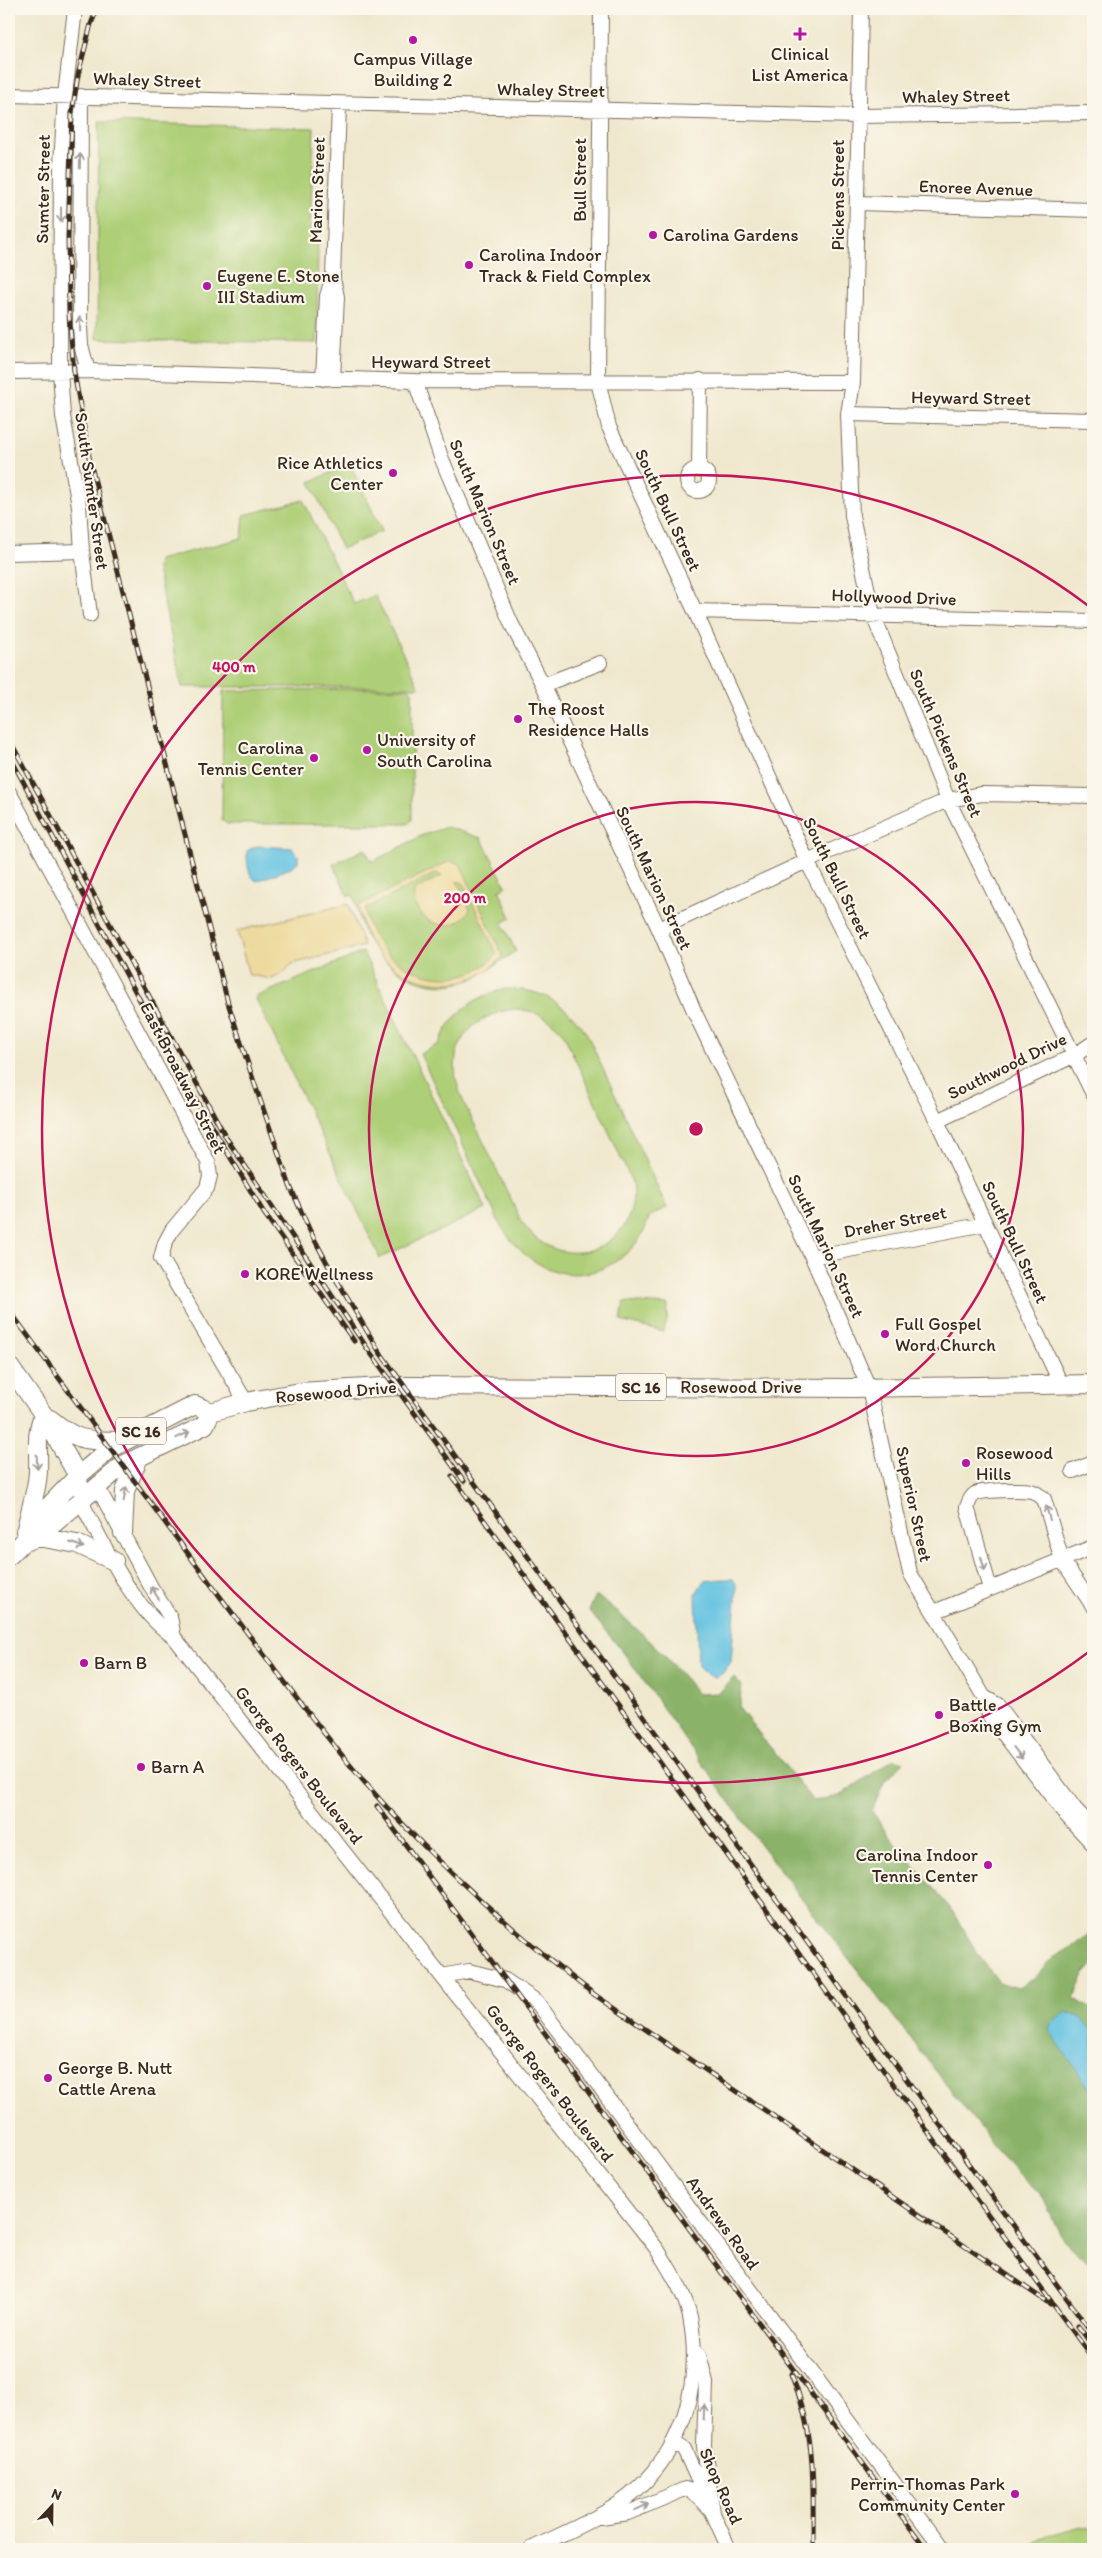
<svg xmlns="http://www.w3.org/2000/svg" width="1102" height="2558" font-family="Itim,sans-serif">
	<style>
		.green { fill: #aecf77; stroke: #747c4a; fill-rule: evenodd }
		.forest { fill: #8ab268; stroke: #626e43 }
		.sand { fill: #eeda9e; stroke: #94825e; fill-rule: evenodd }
		.water { fill: #63c2e1; stroke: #4f7680 }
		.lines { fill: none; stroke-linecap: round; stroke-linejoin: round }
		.minor-casing { stroke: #7a6c5c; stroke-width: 16 }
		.major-casing { stroke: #7a6c5c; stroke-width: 20 }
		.minor { stroke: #fff; stroke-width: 14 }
		.major { stroke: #fff; stroke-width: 18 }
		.rail-casing { stroke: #3b2a1e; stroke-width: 5 }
		.rail { stroke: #fbf7ec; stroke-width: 3; stroke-dasharray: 9; stroke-linecap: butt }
		.oneway { stroke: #a79f9a }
		.ring { fill: none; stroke: #c2185b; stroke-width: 2.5 }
		.poi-dot { fill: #b5179e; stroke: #fbf7ec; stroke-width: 2 }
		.labels { text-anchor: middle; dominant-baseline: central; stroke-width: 4.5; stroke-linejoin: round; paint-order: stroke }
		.shield { fill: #fbf7ec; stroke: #75685c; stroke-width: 1 }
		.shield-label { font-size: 16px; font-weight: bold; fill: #3b2a1e }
		.poi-label { font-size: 18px; fill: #3b2a1e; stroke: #fbf7ec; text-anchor: start }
		.street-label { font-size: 18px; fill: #3b2a1e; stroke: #fbf7ec }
		.centre { fill: #c2185b; stroke: #fbf7ec; stroke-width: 2.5 }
		.ring-label { font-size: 15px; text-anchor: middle; font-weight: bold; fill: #c2185b; stroke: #fbf7ec; stroke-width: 4.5; stroke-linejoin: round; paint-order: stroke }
	</style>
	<rect width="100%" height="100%" fill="#fbf7ec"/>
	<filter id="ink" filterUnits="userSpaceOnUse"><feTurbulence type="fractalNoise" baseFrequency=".02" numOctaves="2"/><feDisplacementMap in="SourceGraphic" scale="10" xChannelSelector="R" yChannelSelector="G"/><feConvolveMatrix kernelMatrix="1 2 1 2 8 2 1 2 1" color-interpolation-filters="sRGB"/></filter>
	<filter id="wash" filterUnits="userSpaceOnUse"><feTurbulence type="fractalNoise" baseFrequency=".0096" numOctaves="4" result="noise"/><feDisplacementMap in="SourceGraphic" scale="20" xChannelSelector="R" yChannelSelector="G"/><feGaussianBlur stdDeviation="1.12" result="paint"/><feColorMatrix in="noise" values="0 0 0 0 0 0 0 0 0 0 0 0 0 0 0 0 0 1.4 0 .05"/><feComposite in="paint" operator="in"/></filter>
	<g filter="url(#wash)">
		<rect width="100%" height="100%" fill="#f0e8ce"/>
		<!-- green -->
		<path class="green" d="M99,122L314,128L310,232H318L317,343L97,339Z
			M350,464L382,531L342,549L310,482Z
			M303,500L354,604L375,595L419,687H182L157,569L158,560L242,538L244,515Z
			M409,688L412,691V820L408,824H227L222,820L223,691Z
			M447,827L481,838L506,886L499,890L511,918L502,923L516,951C498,962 483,977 463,982C422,994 381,967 364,932C359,920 357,907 353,895L348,896L333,864L365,849L372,862L423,835Z
			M363,952L486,1209L380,1258L255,997Z
			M505,989C542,988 566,1004 587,1034L667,1208C662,1210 653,1213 650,1217C647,1220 646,1227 644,1231C639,1241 631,1250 622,1257C575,1293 522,1267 498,1220L420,1054L439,1044C452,1013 473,997 505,989ZM514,1009C535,1010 550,1018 563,1033L632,1182C643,1251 555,1280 520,1219C508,1194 496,1168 484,1143C475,1124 462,1103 457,1083C447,1041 476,1014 514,1009Z
			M624,1302L668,1305L667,1321L663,1332L621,1321Z
			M1078,2527H1093V2549H1037L1034,2544L1049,2535Z"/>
		<!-- forest -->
		<path class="forest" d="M596,1595C634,1624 669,1657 698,1694L719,1693L734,1677L742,1686L739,1708L813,1801L839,1796L894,1759L904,1762L884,1782L872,1811L888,1835L951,1909L979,1956L999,1982L1018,1988L1036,1977L1053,1958L1077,1944L1093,1930V1965L1084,1974L1074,1998L1093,2010V2267L1062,2238L1042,2197L1000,2154L756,1839L623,1652L589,1611Z"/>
		<!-- sand -->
		<path class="sand" d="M450,861L460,864L503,956C495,964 487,972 476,977C436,994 381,973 365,932C362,924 360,914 358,906ZM436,873L442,876L414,890C410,923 455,939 470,909L457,881L463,883L497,954C456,1002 371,969 365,909Z
			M348,904L364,946L292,964L282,974L272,979L249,975L237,931Z"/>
		<!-- water -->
		<path class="water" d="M256,846L292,848L298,855V862L288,869L257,881C247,876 247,861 247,851Z
			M723,1579H733L737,1586L731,1662L722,1674L715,1677L707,1674L698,1666L696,1593L704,1581Z
			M1066,2012L1080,2017L1093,2031V2094L1049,2030C1052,2019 1058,2019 1066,2012Z"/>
	</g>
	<g filter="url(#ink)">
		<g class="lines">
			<!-- minor casing -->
			<g class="minor-casing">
				<path id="minor" d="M75,9L65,96L61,165L60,371L63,416L79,506L82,551L90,615
					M601,9L598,381L609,427L695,611L807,861L937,1121L1061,1384
					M861,9L853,382L848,414L852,516L873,615L948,800L1093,1094
					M9,95L857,116L1093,113
					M81,96L80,326L81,345L88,371
					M857,203L1093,210
					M9,372L88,371L415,381L853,382
					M323,379L327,296L333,276L339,105
					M333,379L337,297L334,283
					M415,381L441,457L511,623L543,685L659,929L695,1013L812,1257L869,1388L910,1573L984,1697L989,1715L1066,1815L1093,1844
					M848,414L1093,420
					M687 480a11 11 0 1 1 22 0a11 11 0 1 1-22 0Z
					M699,470L700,380
					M9,553L82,551
					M695,611L1093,621
					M543,685L600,663
					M9,792L208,1162L210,1176L207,1188L172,1230L165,1243L161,1258L246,1402
					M659,929L807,861L948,800L982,794L1093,796
					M937,1121L1075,1055L1093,1043
					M812,1257L985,1224
					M1073,1471L1093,1463
					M97,1486L151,1587L170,1617L174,1637
					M80,1500C105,1545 130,1607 174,1637L657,2249C670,2270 685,2293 690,2317C703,2383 682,2455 628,2497C599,2519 563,2533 531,2549
					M990,1589L967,1507C969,1502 970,1497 975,1494C981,1490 1023,1489 1031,1491C1036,1492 1040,1496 1044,1499L1062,1560L1093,1606
					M934,1612L1093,1547
					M984,1697L998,1705L1075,1809L1093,1828
					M442,1976L469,1971L505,1980L536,2001L943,2549
					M699,2355L706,2382L704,2446L713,2513
					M674,2443L684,2449L729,2549
					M601,2517L628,2513L685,2489L692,2491L713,2513"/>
			</g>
			<!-- major casing -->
			<g class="major-casing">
				<path id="major" d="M9,1366L43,1414L78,1476L79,1487
					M50,1419C79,1443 86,1440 122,1441
					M26,1529C30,1509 37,1491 38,1472C39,1448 35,1438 43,1414
					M25,1531L78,1476L111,1448L195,1405L211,1412L246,1402L300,1392L399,1386L853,1388L1093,1384
					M123,1533L125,1491L139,1457
					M38,1537L77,1544L114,1561
					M9,1556L22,1543L38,1537L123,1465L205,1425L211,1412"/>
			</g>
			<!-- minor -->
			<use href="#minor" class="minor"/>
			<!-- major -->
			<use href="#major" class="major"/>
			<!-- rail casing -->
			<g class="rail-casing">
				<path id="rail" d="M97,9L91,24L78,75L72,113L68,237L69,315L74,372L90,462L228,1003L255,1085L290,1186L310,1231L334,1276L379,1351L899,2069L1093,2334
					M9,739L227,1139L367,1348L464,1481
					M9,755L174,1064L264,1213L354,1341
					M9,1310C90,1420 170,1531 252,1639C298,1699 343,1761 395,1816C457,1882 523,1940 595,1995L1050,2304
					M452,1476L1093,2359
					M377,1806L926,2549
					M1078,2326L1093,2346
					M791,2374C817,2436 813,2484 813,2549"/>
			</g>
			<!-- rail -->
			<use href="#rail" class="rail"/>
		</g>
		<!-- one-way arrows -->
		<defs><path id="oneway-shaft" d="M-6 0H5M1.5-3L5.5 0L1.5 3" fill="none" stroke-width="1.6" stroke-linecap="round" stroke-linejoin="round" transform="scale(1.25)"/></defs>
		<g class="oneway">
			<use href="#oneway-shaft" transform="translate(80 161) rotate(-89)"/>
			<use href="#oneway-shaft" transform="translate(61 215) rotate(90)"/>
			<use href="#oneway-shaft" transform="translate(80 324) rotate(-91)"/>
			<use href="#oneway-shaft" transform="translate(183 1435) rotate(-25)"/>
			<use href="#oneway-shaft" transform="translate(37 1462) rotate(87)"/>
			<use href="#oneway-shaft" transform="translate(125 1494) rotate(-79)"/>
			<use href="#oneway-shaft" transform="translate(1048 1513) rotate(-105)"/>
			<use href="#oneway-shaft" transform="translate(77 1545) rotate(19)"/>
			<use href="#oneway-shaft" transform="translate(983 1564) rotate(74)"/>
			<use href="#oneway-shaft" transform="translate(155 1593) rotate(-122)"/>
			<use href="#oneway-shaft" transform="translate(1018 1753) rotate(52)"/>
			<use href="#oneway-shaft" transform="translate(704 2412) rotate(-87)"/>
			<use href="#oneway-shaft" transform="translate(642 2507) rotate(-25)"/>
		</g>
	</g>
	<!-- distance rings -->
	<g class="ring">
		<circle cx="696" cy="1129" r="327"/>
		<path d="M1090 1651A654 654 0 1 1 1090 607"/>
	</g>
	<!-- markers -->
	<g class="poi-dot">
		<path d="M797.5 26.5h5v5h5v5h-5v5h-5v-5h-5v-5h5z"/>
		<circle cx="413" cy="40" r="5"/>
		<circle cx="653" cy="235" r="5"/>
		<circle cx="469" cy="265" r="5"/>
		<circle cx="207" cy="286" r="5"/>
		<circle cx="393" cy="473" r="5"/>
		<circle cx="518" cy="719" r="5"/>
		<circle cx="367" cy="750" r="5"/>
		<circle cx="314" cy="758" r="5"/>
		<circle cx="245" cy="1274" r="5"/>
		<circle cx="885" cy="1334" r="5"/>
		<circle cx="966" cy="1463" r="5"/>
		<circle cx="84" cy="1663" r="5"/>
		<circle cx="939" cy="1715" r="5"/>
		<circle cx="141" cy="1767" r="5"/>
		<circle cx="988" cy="1865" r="5"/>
		<circle cx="48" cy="2078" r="5"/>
		<circle cx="1015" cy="2494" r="5"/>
	</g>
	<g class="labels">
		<!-- shield labels -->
		<g class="shield">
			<rect x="616" y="1373.5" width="50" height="27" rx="4"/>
			<rect x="116" y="1417.5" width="50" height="27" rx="4"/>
		</g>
		<g class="shield-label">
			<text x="641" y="1387">SC 16</text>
			<text x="141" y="1431">SC 16</text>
		</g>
		<!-- poi labels -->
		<g class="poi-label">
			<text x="800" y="54" text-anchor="middle">Clinical<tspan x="800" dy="21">List America</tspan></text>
			<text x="413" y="59" text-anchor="middle">Campus Village<tspan x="413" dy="21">Building 2</tspan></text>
			<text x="663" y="235">Carolina Gardens</text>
			<text x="479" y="255">Carolina Indoor<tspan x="479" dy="21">Track &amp; Field Complex</tspan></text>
			<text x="217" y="276">Eugene E. Stone<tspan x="217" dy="21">III Stadium</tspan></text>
			<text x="383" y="463" text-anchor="end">Rice Athletics<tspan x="383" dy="21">Center</tspan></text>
			<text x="528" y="709">The Roost<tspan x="528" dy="21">Residence Halls</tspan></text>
			<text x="377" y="740">University of<tspan x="377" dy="21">South Carolina</tspan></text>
			<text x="304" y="748" text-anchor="end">Carolina<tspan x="304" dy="21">Tennis Center</tspan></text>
			<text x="255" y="1274">KORE Wellness</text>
			<text x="895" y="1324">Full Gospel<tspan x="895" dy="21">Word Church</tspan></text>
			<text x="976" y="1453">Rosewood<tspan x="976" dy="21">Hills</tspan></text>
			<text x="94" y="1663">Barn B</text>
			<text x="949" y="1705">Battle<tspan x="949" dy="21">Boxing Gym</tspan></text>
			<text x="151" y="1767">Barn A</text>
			<text x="978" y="1855" text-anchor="end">Carolina Indoor<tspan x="978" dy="21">Tennis Center</tspan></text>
			<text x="58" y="2068">George B. Nutt<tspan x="58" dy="21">Cattle Arena</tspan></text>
			<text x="1005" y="2484" text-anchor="end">Perrin-Thomas Park<tspan x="1005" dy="21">Community Center</tspan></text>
		</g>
		<!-- street labels -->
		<g class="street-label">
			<text transform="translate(147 80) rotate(2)">Whaley Street</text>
			<text transform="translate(551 90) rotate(1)">Whaley Street</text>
			<text transform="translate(956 96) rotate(-1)">Whaley Street</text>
			<text transform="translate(580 180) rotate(-90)">Bull Street</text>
			<text transform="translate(976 188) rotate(2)">Enoree Avenue</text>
			<text transform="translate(43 189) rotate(-89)">Sumter Street</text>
			<text transform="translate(317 190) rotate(-88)">Marion Street</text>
			<text transform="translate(838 195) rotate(-90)">Pickens Street</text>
			<text x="431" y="362">Heyward Street</text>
			<text transform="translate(971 398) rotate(1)">Heyward Street</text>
			<text transform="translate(92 491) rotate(82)">South Sumter Street</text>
			<text transform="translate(668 510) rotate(65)">South Bull Street</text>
			<text transform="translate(485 512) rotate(67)">South Marion Street</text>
			<text transform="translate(894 597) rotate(2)">Hollywood Drive</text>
			<text transform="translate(946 743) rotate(67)">South Pickens Street</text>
			<text transform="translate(654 878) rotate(65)">South Marion Street</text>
			<text transform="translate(837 878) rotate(64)">South Bull Street</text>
			<text transform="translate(1007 1066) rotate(-26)">Southwood Drive</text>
			<text transform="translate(183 1078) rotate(63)">East Broadway Street</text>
			<text transform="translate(895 1222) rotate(-11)">Dreher Street</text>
			<text transform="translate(1015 1242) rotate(65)">South Bull Street</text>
			<text transform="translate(826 1246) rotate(65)">South Marion Street</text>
			<text x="741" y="1387">Rosewood Drive</text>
			<text transform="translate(336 1392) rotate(-5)">Rosewood Drive</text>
			<text transform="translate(914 1504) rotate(78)">Superior Street</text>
			<text transform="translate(299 1765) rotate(52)">George Rogers Boulevard</text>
			<text transform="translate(550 2083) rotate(52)">George Rogers Boulevard</text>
			<text transform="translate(723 2223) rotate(54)">Andrews Road</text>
			<text transform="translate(721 2486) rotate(66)">Shop Road</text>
		</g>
	</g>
	<circle cx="696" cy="1129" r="8" class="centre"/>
	<g class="ring-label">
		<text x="234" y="672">400 m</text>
		<text x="465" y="903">200 m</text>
	</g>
	<!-- margin -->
	<rect width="1102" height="2558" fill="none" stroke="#fbf7ec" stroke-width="30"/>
	<!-- north arrow -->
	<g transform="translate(52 2506) rotate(22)" stroke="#fbf7ec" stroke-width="4" paint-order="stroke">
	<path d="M0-4L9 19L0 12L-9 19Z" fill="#3b2a1e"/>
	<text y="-8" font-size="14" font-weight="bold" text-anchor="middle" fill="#3b2a1e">N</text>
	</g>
</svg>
